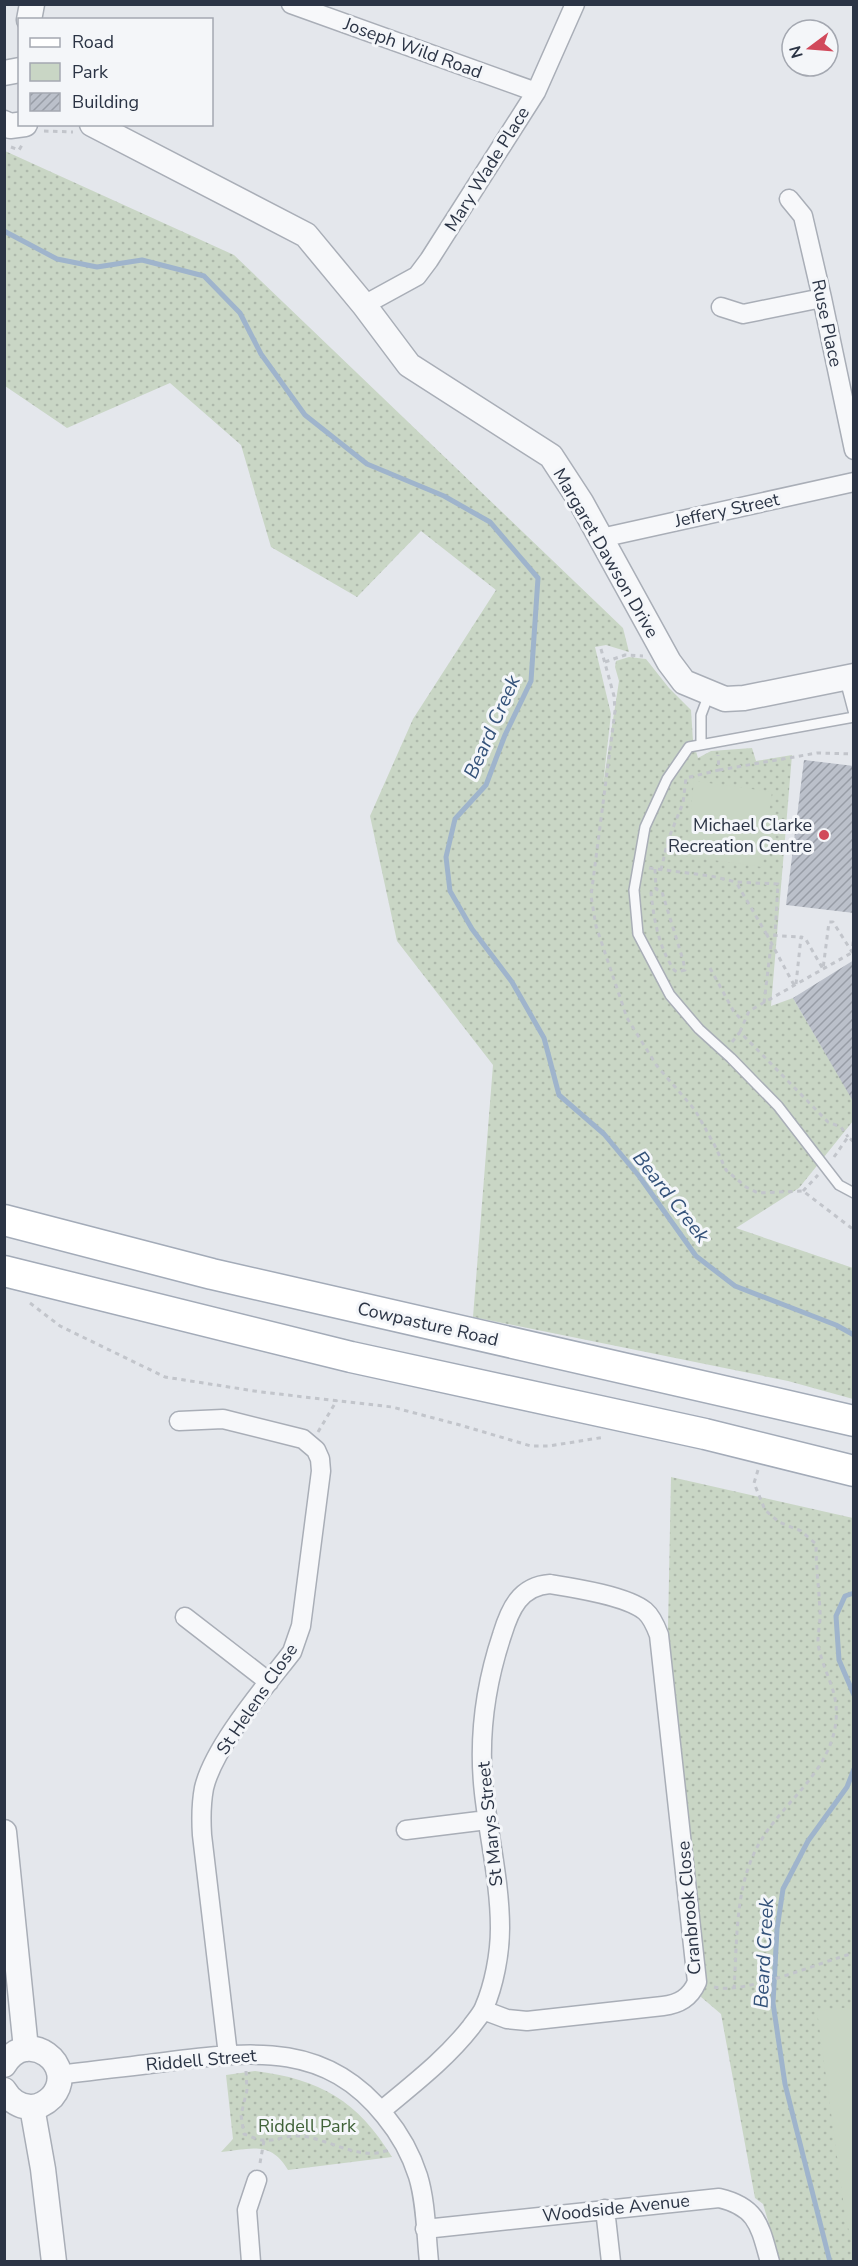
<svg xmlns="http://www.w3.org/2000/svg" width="858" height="2266" font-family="'Nunito Sans',sans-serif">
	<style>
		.green { fill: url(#green-dots) }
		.pitch { fill: #c9d6c5 }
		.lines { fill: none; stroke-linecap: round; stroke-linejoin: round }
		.stream { stroke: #9fb4cc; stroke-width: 5 }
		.building { fill: url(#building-hatch) }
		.service-casing { stroke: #a9aeb7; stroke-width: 12 }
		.minor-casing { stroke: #a9aeb7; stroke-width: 21 }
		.tertiary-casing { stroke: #a9aeb7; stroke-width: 27 }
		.primary-casing { stroke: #a3abb8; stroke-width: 33 }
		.path { stroke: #c2c5cb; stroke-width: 3; stroke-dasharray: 4.5 4.5; stroke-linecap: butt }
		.service { stroke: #f7f8fa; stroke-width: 9 }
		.minor { stroke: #f7f8fa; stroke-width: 18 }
		.tertiary { stroke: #f7f8fa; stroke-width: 24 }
		.primary { stroke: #fff; stroke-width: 30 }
		.poi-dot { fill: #d1495b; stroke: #f4f6f9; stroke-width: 2 }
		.labels { text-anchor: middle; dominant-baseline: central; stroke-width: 6; stroke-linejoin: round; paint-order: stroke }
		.street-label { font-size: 18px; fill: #2b3445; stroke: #f4f6f9 }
		.poi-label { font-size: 18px; fill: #2b3445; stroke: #f4f6f9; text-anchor: end }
		.park-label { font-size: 18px; fill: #3f6138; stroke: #f4f6f9 }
		.water-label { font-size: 20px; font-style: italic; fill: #34527a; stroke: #f4f6f9 }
	</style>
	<defs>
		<pattern id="green-dots" width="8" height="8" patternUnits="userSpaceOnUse" patternTransform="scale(1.5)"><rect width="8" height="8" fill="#c9d6c5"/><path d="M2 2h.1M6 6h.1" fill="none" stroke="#adb8ab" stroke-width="1.8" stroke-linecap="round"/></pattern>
		<pattern id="building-hatch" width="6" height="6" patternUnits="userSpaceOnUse" patternTransform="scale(1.5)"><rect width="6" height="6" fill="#bbc0ca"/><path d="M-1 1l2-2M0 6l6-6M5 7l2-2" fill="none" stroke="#989da6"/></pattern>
	</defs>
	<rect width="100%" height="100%" fill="#e4e7ec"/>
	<!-- green -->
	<path class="green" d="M5,151L234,255L623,628L629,652L606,645L595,647L611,714L603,785L619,681L615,667L616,661L629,657L646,659L669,688L691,710L693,741L698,758L711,751L752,748L756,761L792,755L771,1006L793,998L853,1100V1121L799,1188L736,1228L853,1268V1399L788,1381L473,1317L493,1065L397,941L370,816L413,719L496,590L421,531L357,597L271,547L241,445L170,383L67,428L5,386Z
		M671,1477L853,1518V2261H780L763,2204L755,2198L721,2014L701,1997L704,1969L668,1628Z
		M255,2071C320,2079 358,2101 392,2157L288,2170C271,2140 250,2149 221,2152L233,2139L226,2075Z"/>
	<!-- pitch -->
	<path class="pitch" d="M694,781L772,792L767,828L690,818Z
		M690,821L767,831L762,867L685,856Z
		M853,2007H854L853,2249L845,2214L817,2011Z"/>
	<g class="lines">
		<!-- stream -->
		<path class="stream" d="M4,231L57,259L97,267L142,260L204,276L240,313L261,354L305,415L367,464L444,496L490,522L538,578L531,681L505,735L486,785L455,819L446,857L450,891L472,929L512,982L544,1038L559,1095L604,1134L639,1176L696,1256L735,1286L836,1325L854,1335
			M854,1593L845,1596L836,1616L839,1660L854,1695
			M830,2262L785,2084L773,2003L777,1929L783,1889L808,1841L847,1787L854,1769"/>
	</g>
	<!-- building -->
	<path class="building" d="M804,760L854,766V913L786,905Z
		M854,960V1103L793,998Z"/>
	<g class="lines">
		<!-- service casing -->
		<g class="service-casing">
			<path id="service" d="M845,680L854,714
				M854,717L689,747L667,779L645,827L634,890L638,934L670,995L699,1029L731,1058L778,1106L839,1185L854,1193
				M701,744V715L709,694"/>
		</g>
		<!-- minor casing -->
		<g class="minor-casing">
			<path id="minor" d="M291,4L536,92
				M789,199L803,216L822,298L854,450
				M364,305L417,276L429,260L536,92L575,4
				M721,307L743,314L822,298
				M601,538L854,482
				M179,1421L223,1419L303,1439L316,1450L320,1459L321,1471L301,1626L292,1652C265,1687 214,1746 204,1788C201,1804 201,1819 202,1835L228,2055
				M185,1617L269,1682
				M406,1830L487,1820
				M59,2075C97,2070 135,2066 172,2061C255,2051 327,2043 385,2116C399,2133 411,2154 418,2176C426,2202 426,2234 429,2262
				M381,2111C413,2084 445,2060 471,2027C475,2021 481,2015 484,2008C494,1985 500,1954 500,1928C500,1883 489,1838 484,1793C478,1740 485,1686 502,1635C510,1609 520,1586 550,1584C575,1588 627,1596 645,1611C652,1617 656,1627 659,1635L697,1982C690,1998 679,2004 663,2006L527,2021L507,2019L483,2010
				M605,2209L611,2262
				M425,2229L719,2198C758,2207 760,2227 770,2262
				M251,2262L247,2210L257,2180"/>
		</g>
		<!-- tertiary casing -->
		<g class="tertiary-casing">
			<path id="tertiary" d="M29,20L32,4
				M4,73L20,70
				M4,123L10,126L25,124
				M92,124L306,235L364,305L409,365L551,456L581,502L669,662L684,682L725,699L744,698L854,676
				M4,1832L26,2049
				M4,2065C27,2026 79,2065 52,2097C46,2103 39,2107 31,2107C19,2107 10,2100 4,2090
				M32,2107L43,2169L54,2262"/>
		</g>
		<!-- primary casing -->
		<g class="primary-casing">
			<path id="primary" d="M4,1220L212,1274L854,1421
				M4,1271L351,1357L705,1434L854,1471"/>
		</g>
		<!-- path -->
		<path class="path" d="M44,131L73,132
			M11,147L19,150L22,145
			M601,649L614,696L615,711L591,896L596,926L627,1018L657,1066L695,1110L715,1146L726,1170L746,1187L758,1193L803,1191L854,1230
			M605,662L625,655L643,656
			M719,770L817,753L854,754
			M649,868L711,876L736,882
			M655,869L656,889L662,892L683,960L685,970L677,972L674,970C659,947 654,921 651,893L656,889
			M661,870L668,840L683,803L686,778L719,770L718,755
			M767,935L736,882L778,884L775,935
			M710,968L734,1012L743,1021
			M796,984L801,937L805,938L823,969L829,922H833L852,952L854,933
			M794,985L767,935L801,937
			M764,1003L771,945
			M740,1032L749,1011L853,952
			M732,1042L740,1032L828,1122L841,1127L848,1137
			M834,1157L848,1137L854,1142
			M803,1191L818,1175
			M30,1303L60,1326L165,1377L261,1392L392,1407L460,1425L531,1446H549L605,1437
			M318,1432L337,1400
			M714,1987C745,1995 820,1962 854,1953
			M734,1989C737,1946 735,1898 752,1858C772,1809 825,1781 835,1728C841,1694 826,1679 819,1649C816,1637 821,1624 820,1612C819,1589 816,1567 816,1544L801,1531L779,1522L765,1510L754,1483L758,1470
			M246,2071L247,2090L241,2115L244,2134C250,2136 257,2140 263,2140C274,2142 287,2135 300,2136C328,2138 361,2162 388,2150
			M260,2163L264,2141"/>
		<!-- service -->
		<use href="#service" class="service"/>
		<!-- minor -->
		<use href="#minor" class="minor"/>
		<!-- tertiary -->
		<use href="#tertiary" class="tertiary"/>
		<!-- primary -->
		<use href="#primary" class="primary"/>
	</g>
	<!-- markers -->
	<circle class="poi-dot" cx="824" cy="835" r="6"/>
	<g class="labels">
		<!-- street labels -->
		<g class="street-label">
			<text transform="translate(413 48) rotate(20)">Joseph Wild Road</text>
			<text transform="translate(487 169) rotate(-58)">Mary Wade Place</text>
			<text transform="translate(827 323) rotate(78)">Ruse Place</text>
			<text transform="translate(727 510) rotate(-12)">Jeffery Street</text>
			<text transform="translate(606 553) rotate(60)">Margaret Dawson Drive</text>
			<text transform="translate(428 1324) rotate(13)">Cowpasture Road</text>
			<text transform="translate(257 1699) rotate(-56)">St Helens Close</text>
			<text transform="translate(490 1824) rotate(-96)">St Marys Street</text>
			<text transform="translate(689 1908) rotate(-95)">Cranbrook Close</text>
			<text transform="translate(201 2060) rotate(-5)">Riddell Street</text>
			<text transform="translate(616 2208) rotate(-6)">Woodside Avenue</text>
		</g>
		<!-- poi labels -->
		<g class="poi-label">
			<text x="812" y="825">Michael Clarke<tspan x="812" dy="21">Recreation Centre</tspan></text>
		</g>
		<!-- park labels -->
		<g class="park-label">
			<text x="307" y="2126">Riddell Park</text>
		</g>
		<!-- water labels -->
		<g class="water-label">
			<text transform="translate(492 727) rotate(-66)">Beard Creek</text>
			<text transform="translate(671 1197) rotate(52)">Beard Creek</text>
			<text transform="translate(764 1953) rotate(-87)">Beard Creek</text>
		</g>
	</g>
	<!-- border -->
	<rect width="858" height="2266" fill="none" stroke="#2b3445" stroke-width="12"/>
	<!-- legend -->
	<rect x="18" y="18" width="195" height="108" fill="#f4f6f9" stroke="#a4a8b1" stroke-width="1.5"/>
	<rect x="30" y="38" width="30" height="9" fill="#ffffff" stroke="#a4a8b1" stroke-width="1.5"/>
	<text x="72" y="48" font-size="18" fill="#2b3445">Road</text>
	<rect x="30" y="63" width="30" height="18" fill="#c9d6c5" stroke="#a4a8b1" stroke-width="1.5"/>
	<text x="72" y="78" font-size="18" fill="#2b3445">Park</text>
	<rect x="30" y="93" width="30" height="18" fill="url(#building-hatch)" stroke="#a4a8b1" stroke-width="1.5"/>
	<text x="72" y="108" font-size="18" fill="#2b3445">Building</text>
	<!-- north arrow -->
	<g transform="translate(810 48) rotate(254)"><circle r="28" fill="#f4f6f9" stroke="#a4a8b1" stroke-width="1.5"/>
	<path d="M0-4.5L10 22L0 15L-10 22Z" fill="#d1495b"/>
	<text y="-9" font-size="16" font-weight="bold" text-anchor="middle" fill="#2b3445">N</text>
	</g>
</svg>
